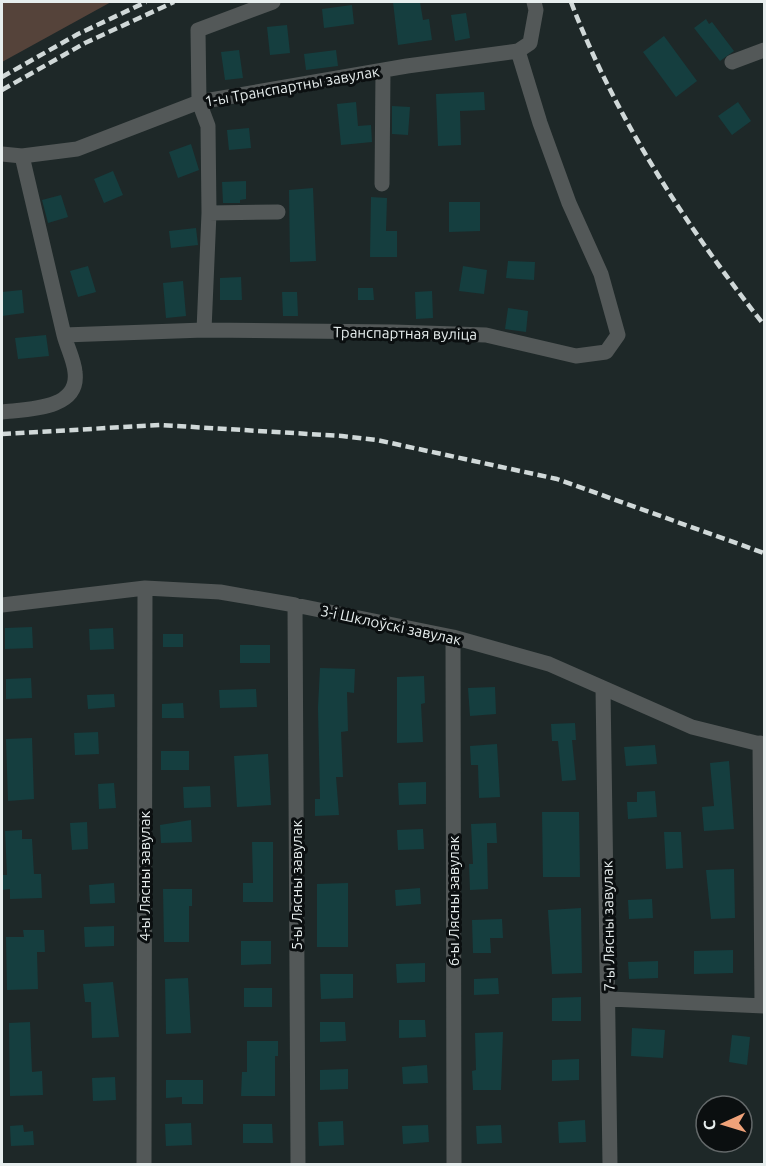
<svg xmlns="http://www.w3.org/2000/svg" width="766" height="1166" font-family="Ubuntu,sans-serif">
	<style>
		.green { fill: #55433a }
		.building { fill: #153e3f }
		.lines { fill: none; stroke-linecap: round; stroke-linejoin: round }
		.minor { stroke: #535858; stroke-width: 15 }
		.rail { stroke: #d0d8d8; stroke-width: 4.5; stroke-dasharray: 9 4.5; stroke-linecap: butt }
		.labels { text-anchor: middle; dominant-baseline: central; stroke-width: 6; stroke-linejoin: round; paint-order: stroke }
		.street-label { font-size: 15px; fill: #e7eeee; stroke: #0b0f10 }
	</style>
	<rect width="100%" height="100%" fill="#1e2828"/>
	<!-- green -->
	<path class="green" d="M2,2H111L2,62Z"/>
	<!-- building -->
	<path class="building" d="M393,2H420L423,20L429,19L432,40L398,45Z
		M352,5L354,24L324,28L322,9Z
		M466,13L470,38L455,41L451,15Z
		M706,19L709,24L712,22L734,51L720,61L694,28Z
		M287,25L290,53L270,55L267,27Z
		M664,36L697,81L676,97L643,52Z
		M239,50L243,78L225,80L221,52Z
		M336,50L338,66L306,70L304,54Z
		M484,92L485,110L460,111L461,145L438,146L436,94Z
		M356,102L358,126L371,125L372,142L341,145L337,104Z
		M738,102L751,121L732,135L718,116Z
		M392,106L410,107L408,135L392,134Z
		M249,128L251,148L229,150L227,130Z
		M191,144L199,170L178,178L169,152Z
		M113,171L123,195L104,203L94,179Z
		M246,181V199L240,200V203H223L222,182Z
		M313,188L316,261L290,262L289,190Z
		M61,195L68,217L48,223L42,200Z
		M371,197L387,198L386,231H397V257H370Z
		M449,202H480V231L449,232Z
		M196,228L198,245L171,248L169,231Z
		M508,261L535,262L534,280L506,278Z
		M88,266L96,292L78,297L70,271Z
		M463,266L487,270L484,294L459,291Z
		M241,277L242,300H220V278Z
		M183,281L186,316L166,318L163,283Z
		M358,288H373L374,300H358Z
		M22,290L24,313L2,316V292Z
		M432,291L433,318L416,319L415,292Z
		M282,292H297L298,316H283Z
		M508,308L528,311L526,332L505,329Z
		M46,335L49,356L18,359L15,338Z
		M32,627L33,648L5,649V628Z
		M113,628L114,649L90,650L89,629Z
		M163,634H183V647H163Z
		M240,645H270V663H240Z
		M320,668L355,669L354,693L347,692L348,731L341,732L343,777H336L339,815L315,816V799H320L318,708Z
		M424,676L425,703L421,704L423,742L397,743V677Z
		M31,678L32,698L6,699V679Z
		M495,687L496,714L470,716L468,688Z
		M256,689L257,707L220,708L219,690Z
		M114,694L115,707L88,709L87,695Z
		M183,703L184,718H162V704Z
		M575,723L576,740H572L576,780L562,781L558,741H552L551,724Z
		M98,732L99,754L75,755L74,733Z
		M32,738L34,799L8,801L6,739Z
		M497,744L500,797L479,798L478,765H471L470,746Z
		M655,745L657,764L626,766L624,747Z
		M161,751H189V770H161Z
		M268,754L271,805L237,807L234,756Z
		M729,761L734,829L704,831L702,807L714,806L710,763Z
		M426,782V804L399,805L398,783Z
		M114,783L116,808L99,809L98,784Z
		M210,786L211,807L184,808L183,787Z
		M655,791L657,817L628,819L627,802H637V792Z
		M542,812H579L580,877H543Z
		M191,820L192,842L161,843L160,825Z
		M87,822L88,849L72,850L70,823Z
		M496,823L497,843H487L488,889L470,890L469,864H473L471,824Z
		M423,829L424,849L398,850L397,830Z
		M22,830V839H32L34,874H41L42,898L10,899V889L2,890V875H7L5,831Z
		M664,832H681L683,868L666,869Z
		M252,842H273V902H243V883H253Z
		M734,869L735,918L711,919L706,870Z
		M114,883L115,903L90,904L89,885Z
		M348,883V947H317V884Z
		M420,888L421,904L396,906L395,890Z
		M163,889H192V906H189V942H164Z
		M652,899L653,918L629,919L628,900Z
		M581,908L582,973L552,974L548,910Z
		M502,919L503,938H490L491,953H473L472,920Z
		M114,926V946L85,947L84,927Z
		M23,930H44L45,952H37L38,989L7,990L6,937H24Z
		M241,941H271V964L241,965Z
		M733,950V973L694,974V951Z
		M658,961V978L629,979L628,962Z
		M425,963V982L397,983L396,964Z
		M320,974H353V998L321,999Z
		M188,978L191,1033L166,1034L165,979Z
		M498,978L499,994L474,995V979Z
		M113,982L119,1037L92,1038L91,1002H85L83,984Z
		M244,988H272V1007H244Z
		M581,997V1021H552V998Z
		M399,1020H425L426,1037L399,1038Z
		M30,1022L32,1072L42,1071L43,1095L10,1096L9,1023Z
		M320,1022H345L346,1041L320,1042Z
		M632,1028L665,1030L663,1058L631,1056Z
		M503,1032L501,1090H473L472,1071L476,1070L475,1033Z
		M732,1035L750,1037L747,1065L729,1062Z
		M247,1041H278V1056H275V1096H241L242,1072H247Z
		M579,1059V1080L552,1081V1060Z
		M427,1065L428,1083L403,1084L402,1067Z
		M348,1069V1089L320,1090V1070Z
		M115,1077L116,1100L93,1101L92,1078Z
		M166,1080H203V1104H182V1097L166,1098Z
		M585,1120L586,1142L559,1143L558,1122Z
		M343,1121L344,1145L319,1146L318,1122Z
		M191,1123L192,1145L166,1146L165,1124Z
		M243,1124H272L273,1143H243Z
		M23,1125L24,1132L33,1131L34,1145L11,1146L10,1126Z
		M428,1125L429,1142L403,1144L402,1126Z
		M501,1125L502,1143L477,1144L476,1126Z"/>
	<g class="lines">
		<!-- minor -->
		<path class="minor" d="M732,62L764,50
			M2,154L22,156L77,149L199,102L407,66L518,51L530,43L536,10L534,2
			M22,156L64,335L204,330L393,332L486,335L576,356L606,352L618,335L601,274L569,203L540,123L518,51
			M382,184L383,70
			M209,213L278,212
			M204,330L209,213L208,126L199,102L198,30L273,2
			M2,412C27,409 80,410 75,372C74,360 67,347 64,335
			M2,605L145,588L220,592L295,605L453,637L549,664L692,727L764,745
			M295,605L298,1164
			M453,637L454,1164
			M603,688L610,1164
			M760,743L762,1006
			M610,999L764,1006
			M144,1164L145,588"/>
		<!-- rail -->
		<path class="rail" d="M571,2C616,119 686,226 764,325
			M2,77L78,34L146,2
			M2,90L85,43L174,2
			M2,434L160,425L342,436L377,440L557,479L764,553"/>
	</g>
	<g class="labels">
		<!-- street labels -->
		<g class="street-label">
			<text transform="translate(292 86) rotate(-10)">1-ы Транспартны завулак</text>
			<text transform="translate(405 333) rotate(1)">Транспартная вуліца</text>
			<text transform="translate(391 625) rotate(12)">3-і Шклоўскі завулак</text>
			<text transform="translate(144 876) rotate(-90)">4-ы Лясны завулак</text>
			<text transform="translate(296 885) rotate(-90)">5-ы Лясны завулак</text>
			<text transform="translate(453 901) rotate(-90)">6-ы Лясны завулак</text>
			<text transform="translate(608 926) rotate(-91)">7-ы Лясны завулак</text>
		</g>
	</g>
	<!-- border -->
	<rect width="766" height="1166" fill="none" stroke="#e7eeee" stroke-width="6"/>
	<!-- north arrow -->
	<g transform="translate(724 1124) rotate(266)"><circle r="28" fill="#0b0f10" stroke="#636869" stroke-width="1.5"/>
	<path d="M0-4.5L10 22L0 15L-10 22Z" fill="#f0a279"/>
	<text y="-9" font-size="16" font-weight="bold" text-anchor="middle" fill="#e7eeee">С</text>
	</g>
</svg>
